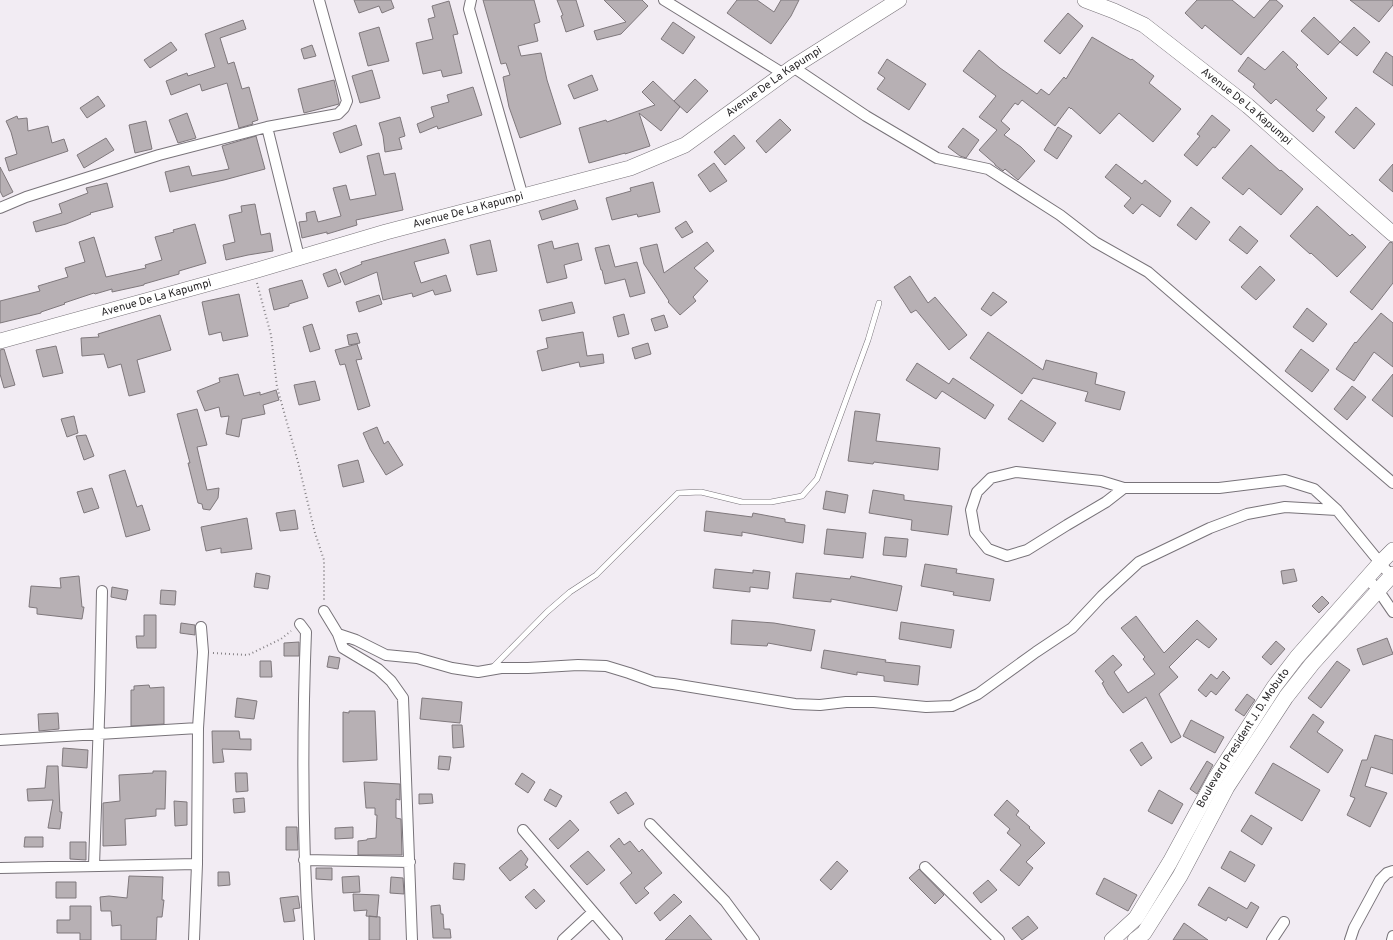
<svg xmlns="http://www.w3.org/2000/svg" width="1393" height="940" font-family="Overpass,sans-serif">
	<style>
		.building { fill: #b7b0b4; stroke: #7f787c }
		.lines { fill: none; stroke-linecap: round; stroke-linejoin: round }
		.lane-casing { stroke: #787379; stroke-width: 6 }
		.street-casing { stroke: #787379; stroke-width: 12 }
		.secondary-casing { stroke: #787379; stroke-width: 16 }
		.path { stroke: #868286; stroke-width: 2; stroke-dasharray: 1 3; stroke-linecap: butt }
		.lane { stroke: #fff; stroke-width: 5 }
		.street { stroke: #fff; stroke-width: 10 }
		.secondary { stroke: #fff; stroke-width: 15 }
		.labels { text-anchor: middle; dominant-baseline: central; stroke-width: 4; stroke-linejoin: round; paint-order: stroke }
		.street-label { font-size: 11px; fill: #282628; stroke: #fefafe }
	</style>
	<rect width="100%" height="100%" fill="#f2ecf3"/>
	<!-- building -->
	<path class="building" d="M354,0H391L394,8L382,13L379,6L359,13Z
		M483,0H534L540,22L534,24L538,41L518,46L521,56L541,53L547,80L561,124L520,138L509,107L503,77L510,75L506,63L501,64Z
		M557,0H576L584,26L566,32L561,16L563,15Z
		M604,0H642L648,6L621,34L597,40L594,31L626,22Z
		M737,0H757L774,12L781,0H799L791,16L771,44L727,13Z
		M1197,0H1232L1254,18L1270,0H1276L1283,6L1241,55L1205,25L1202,29L1185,13Z
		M1350,0H1393V5L1379,22Z
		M449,1L458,34L453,35L462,73L443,77L441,70L423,74L416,43L433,39L428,19L435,17L432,6Z
		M1068,13L1083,26L1060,54L1044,41Z
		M1314,17L1340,42L1328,55L1301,31Z
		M243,20L246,29L220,38L228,64L234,62L242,89L249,87L258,120L252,122L253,124L239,128L227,83L202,91L200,84L171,95L166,81L187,73L188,76L215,67L205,34Z
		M673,22L695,37L683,54L661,39Z
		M379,27L389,61L368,66L359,33Z
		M1354,27L1370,42L1357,56L1340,42Z
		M1092,37L1131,60L1132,59L1154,76L1149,83L1181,109L1153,142L1119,113L1100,134L1071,108V109L1069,107L1055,126L1022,100L1018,105L1015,103L1001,121L1010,129L1004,135L1021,147L1035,161L1018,180L1005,169L1003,171L995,165V164L979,150L997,130L979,117L996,96L963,71L979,50L1000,68L1037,94L1041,89L1049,95L1064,77L1066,79Z
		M171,42L177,50L150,68L144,60Z
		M312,45L316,56L304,59L301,49Z
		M1283,51L1298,65L1296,67L1327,98L1316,110L1325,117L1313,132L1276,99L1271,104L1253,87L1255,84L1238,71L1248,57L1265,70Z
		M1386,52L1393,57V86L1373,72Z
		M887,59L926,84L909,110L877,89L885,78L878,73Z
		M372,70L380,98L360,103L352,76Z
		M592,75L598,90L574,99L568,85Z
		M695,79L708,91L687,113L674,101Z
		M334,80L339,102V104L304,113L298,89Z
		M653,81L680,107L661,131L639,113L650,146L625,154V153L589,163L579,128L606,120L607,122L655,105L642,92Z
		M473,87L482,115L438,129L437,126L420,133L417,124L434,117L431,107L449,102L447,95Z
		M98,96L105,106L87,118L80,108Z
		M1356,107L1375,124L1354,149L1335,132Z
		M187,113L196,138L178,143L169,120Z
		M1212,115L1230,130L1215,148L1213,147L1197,166L1184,155L1200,136L1197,134Z
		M17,116L18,119L27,118L28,131L48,126L52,143L64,139L68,151L9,171L5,158L17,154L11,132L6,121Z
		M400,117L405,136L399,138L402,149L385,152L383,136L379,123Z
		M780,119L791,130L766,153L756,141Z
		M146,121L152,149L135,153L129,125Z
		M356,125L362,145L340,153L333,133Z
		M1058,127L1072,136L1057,159L1044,150Z
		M963,128L979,140L966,158L960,156L948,147Z
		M734,135L745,148L725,165L714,152Z
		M256,136L265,169L224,180L170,192L165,172L189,166L192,176L229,169L222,146Z
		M106,138L114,150L84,168L77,155Z
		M1251,145L1280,171L1281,170L1303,189L1281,215L1249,188L1243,195L1222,178Z
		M379,153L384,175L395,173L403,210L356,220L357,225L327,234V232L302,238L299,222L307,221L306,213L315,211L318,222L341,216L333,188L346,185L350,200L376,195L367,156Z
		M714,163L727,181L710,192L698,175Z
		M1116,164L1142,184L1145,180L1171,201L1160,217L1142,204L1133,214L1124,206L1131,198L1105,177Z
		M1393,164V192L1379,180Z
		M0,167L13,192L3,197L0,191Z
		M653,182L660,212L638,217L637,214L612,220L606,198L631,191L630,188Z
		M107,183L113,207L90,213L91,214L66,224L36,232L33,222L62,213L59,204L88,193L86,188Z
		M575,200L578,209L542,220L539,211Z
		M255,204L261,235L270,233L273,251L248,255L226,260L223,245L235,242L229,215L242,212L241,206Z
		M1317,206L1350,236L1352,234L1366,247L1337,277L1311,253L1310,254L1290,236Z
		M1191,207L1210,222L1196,240L1177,225Z
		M686,221L693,232L682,238L675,228Z
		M195,224L206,263L179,271V274L144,284V285L112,292V289L95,294L94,293L64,303L65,304L41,312V313L0,323V301L40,291L38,286L68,277L65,268L85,262L79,242L94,237L106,277L146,268L145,265L162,260L155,237L174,232L173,230Z
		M1240,226L1258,241L1247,254L1229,240Z
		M445,239L449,253L414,262L421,283L446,275L451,291L435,295L433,290L413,297L412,293L383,300L377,272L345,285L340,273L362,264L361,262Z
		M490,240L497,271L477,275L470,245Z
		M552,241L554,249L578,243L582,260L564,265L567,278L547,283L538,245Z
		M707,242L714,251L694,268L708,281L693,297L696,301L680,315L668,302L669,301L644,264L640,248L657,244L664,273Z
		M1390,242L1393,243V283L1372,310L1350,292Z
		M609,245L615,267L637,262L645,293L630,297L625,279L605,284L602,270H601L595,248Z
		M1260,266L1275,280L1256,300L1241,287Z
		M336,269L341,282L328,287L323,274Z
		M910,276L928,303L935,297L967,335L949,350L916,310L911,313L894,287Z
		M302,280L308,298L289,304V306L274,310L269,289Z
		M993,292L1007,302L991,316L981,309Z
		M239,294L248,336L223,341L221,332L209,335L202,302Z
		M379,295L382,304L359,312L356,302Z
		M572,302L575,313L542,321L539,310Z
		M1307,308L1327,324L1313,342L1293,327Z
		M1381,313L1393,323V367L1374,352L1354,381L1336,369L1355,342L1356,343Z
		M624,314L629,334L618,337L613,317Z
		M160,315L171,350L137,360L145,392L129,396L121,364L108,368L104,354L82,356L81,338L99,337L98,334Z
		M664,315L668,327L655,331L651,319Z
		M312,324L320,349L310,352L303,327Z
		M583,332L587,356L603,354L604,363L580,367L579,362L542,371L537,351L548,348L546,338Z
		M988,332L1043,370L1046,360L1097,373L1095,384L1125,392L1120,410L1085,401L1088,392L1033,378L1022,394L970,358Z
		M357,333L360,343L349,345L347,335Z
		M648,343L651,354L635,359L632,348Z
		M357,344L362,359L356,360L370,406L358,410L345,364L340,365L335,350Z
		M56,346L63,373L43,377L36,350Z
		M4,349L15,385L4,388L0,374V350Z
		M1301,349L1329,370L1312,392L1285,371Z
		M917,363L949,384L953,378L994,405L985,419L942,391L936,399L906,380Z
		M238,374L244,396L260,392V395L276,390L279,400L263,405L265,414L242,419L239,437L226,434L229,416L221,417L219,407L205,411L197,391L220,382L219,378Z
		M1393,374V417L1372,400Z
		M315,381L320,400L299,405L294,385Z
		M1352,386L1366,397L1347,420L1334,409Z
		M1021,400L1056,423L1043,442L1008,419Z
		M197,409L207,445L197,447L207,490L219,488L218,498L210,510L203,509L202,504L198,503L188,463H190L177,414Z
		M855,411L880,414L876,441L940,448L938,470L874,462L873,464L848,461Z
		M74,416L78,433L67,437L61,419Z
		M377,427L384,444L388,441L403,465L386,475L370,449L363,433Z
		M86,435L94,456L84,460L76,436Z
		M358,460L364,482L343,487L338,465Z
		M125,470L137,507L142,505L150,530L126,537L109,475Z
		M92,488L99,508L84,513L77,492Z
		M873,490L904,495V500L952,506L948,535L911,530L912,520L869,513Z
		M826,491L848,495L845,513L823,509Z
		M295,510L298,529L280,531L276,513Z
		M706,511L752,517L753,513L785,519V522L805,525L803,543L742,532V536L704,531Z
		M247,518L252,549L221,553V548L206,551L201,527Z
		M827,529L866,533L863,558L824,554Z
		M885,537L908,539L906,557L883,555Z
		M925,564L957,569L956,573L994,579L990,601L953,595L954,592L921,586Z
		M715,569L753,573V570L770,572L768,589L750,587V592L713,588Z
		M1294,569L1297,581L1283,584L1281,571Z
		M256,573L270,576L268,589L254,587Z
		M796,573L850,579L851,576L902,586L897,611L831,599V602L793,598Z
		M79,576L82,607H84L82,619L37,614V608L29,607L31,586L61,588L60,578Z
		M112,587L128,590L126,600L111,597Z
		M161,590L176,591L175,605L160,604Z
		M1322,596L1329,603L1319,613L1312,606Z
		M144,615H156V648H137L136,636H144Z
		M1136,616L1164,653L1197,620L1217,639L1209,648L1197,639L1169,667L1178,677L1159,694L1181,737L1171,743L1146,697L1123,713L1108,694L1102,683L1104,682L1095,671L1113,655L1122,665L1114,672L1128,693L1155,674L1143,659L1145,657L1121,628Z
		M732,620L774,623L815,630L811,651L768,643L767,646L731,644Z
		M901,622L954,630L951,648L899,639Z
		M181,623L195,625V635L180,633Z
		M1387,638L1393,654L1363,665L1357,649Z
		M1276,641L1285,649L1271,665L1262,657Z
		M299,642V656H284V643Z
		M824,650L886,660L885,662L920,666L918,685L884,681V676L857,672V675L821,668Z
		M329,656L340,658L338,669L327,667Z
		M260,661H271L272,677H260Z
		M1337,661L1350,670L1321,708L1308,698Z
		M1223,671L1230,678L1216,695L1211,691L1206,697L1198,690L1211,674L1217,679Z
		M149,685L150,688L164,687V724L131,726V690H134V686Z
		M1247,694L1255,700L1244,716L1235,710Z
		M237,698L257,701L254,719L235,717Z
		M422,698L462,702L460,723L420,719Z
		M349,711H375L377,760L343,762V712L349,713Z
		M58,713L59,729L39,731L38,714Z
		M1313,714L1324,722L1317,732L1343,750L1328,773L1290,747Z
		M1191,720L1224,737L1215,753L1183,736Z
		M452,725H462L464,747L453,748Z
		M212,731H239L240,739H251V750L222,749L224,762L213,763Z
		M1375,735L1393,740V774L1371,767L1365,786L1387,793L1370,827L1347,815L1355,798L1350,796L1362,760H1367Z
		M1142,742L1152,758L1141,766L1130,750Z
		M63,748L88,750L87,768L62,766Z
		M439,756L451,757L449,770L438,769Z
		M1207,761L1213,765L1197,794L1190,789Z
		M1273,763L1320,790L1302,821L1255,793Z
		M47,766H58L60,812H62L60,829L48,828L53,800L28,801L27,789L45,788Z
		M153,771H166L165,809H156V816L125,819L126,845L103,846V803L120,801L119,775L153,773Z
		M235,773H247L248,791L236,792Z
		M522,773L535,782L528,793L515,784Z
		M364,782L400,784V800L396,799V818L401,819L402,855H358V841L367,840V839L376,838L377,815H375V808H366Z
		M550,789L562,796L556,807L544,800Z
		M1159,790L1183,804L1172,824L1148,811Z
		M626,792L634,804L618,814L610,802Z
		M419,794H432L433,803L419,804Z
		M244,798L245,812L234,813L233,799Z
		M1007,800L1019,811L1016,815L1030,827L1029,828L1045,843L1026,862L1033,868L1019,886L1000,870L1021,845L1007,833L1010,829L994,815Z
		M174,801L187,802V825L175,826Z
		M1251,815L1272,828L1262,845L1241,831Z
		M570,820L579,830L558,849L549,839Z
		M286,827H297L298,850H286Z
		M353,827V838L335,839V828Z
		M25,837H43V847H24Z
		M619,838L624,845L630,841L639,852L642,849L662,873L644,888L649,893L636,904L620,883L632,873L610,846Z
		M70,842H86V860L70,859Z
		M521,850L528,859L525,865L528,867L510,881L499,868Z
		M588,851L605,870L587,885L570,866Z
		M1230,851L1255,865L1245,882L1221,868Z
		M837,861L848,871L831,890L820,880Z
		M454,863L465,864L464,880L453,879Z
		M316,868H332V880L316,879Z
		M919,869L944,895L935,904L909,878Z
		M218,872H229L230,885L218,886Z
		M129,876L163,877L162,900H164L162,917H157L156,940H121V925L112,926L111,911H101L100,897L109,896L127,898Z
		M359,876L360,892L343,893L342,877Z
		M391,877L403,878L404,894L390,893Z
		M1104,878L1137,895L1128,911L1096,894Z
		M988,880L997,890L981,903L973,893Z
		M56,882H76V898H56Z
		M1209,887L1247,909L1251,902L1259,907L1247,928L1228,917L1226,921L1198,905Z
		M534,889L545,901L536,909L525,897Z
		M353,894L379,895L377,917L366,916L367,910L354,911Z
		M674,894L682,902L660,921L654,913Z
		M298,896L300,908L293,909L295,921L284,922L280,898Z
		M440,905L441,914H443L444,929H450L451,938H433L431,906Z
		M70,906H91V940H80V933H57V920H70Z
		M690,915L712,940H665Z
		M369,916L380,917V940H369Z
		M1028,916L1038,928L1022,940L1012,928Z
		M1184,923L1208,940H1173Z"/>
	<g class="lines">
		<!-- lane casing -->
		<g class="lane-casing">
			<path id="lane" d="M492,668L547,612L570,592L596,575L678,493L701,492L742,502H771L802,496L817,479L868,340L879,303"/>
		</g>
		<!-- street casing -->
		<g class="street-casing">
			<path id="street" d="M471,0L469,9L523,197
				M664,0L784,74
				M793,67L866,116L937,158L988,169L1060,215L1095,242L1148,272L1393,483
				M267,127L299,257
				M0,208L26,197L159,155L267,127L338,114L344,108L347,101L319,0
				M1124,488L1106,502L1067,525L1027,550L1007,556L988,549L975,533L971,510L977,492L991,478L1016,472L1101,481L1124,488H1219L1285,480L1314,489L1337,510L1391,576
				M1367,578L1378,590L1393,612
				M324,611L338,634L356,640L386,655L417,658L452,668L478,672L501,668H528L578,665L606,666L629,673L654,682L673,684L795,704L820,705L846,702H874L926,707L952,706L978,694L1036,652L1072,628L1102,596L1139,562L1210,528L1247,514L1285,507L1337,510
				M300,624L306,632C302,735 302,837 309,940
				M338,634L343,648L378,669L391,681L403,698L412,940
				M0,740L198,728
				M650,824L725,901L754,940
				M523,830L617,940
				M304,860L410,862
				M94,866L100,690L102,591
				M925,867L999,940
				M0,868L197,864
				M194,940L197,864L198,728L203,652L201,627
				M563,940L593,912
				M1272,940L1284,922
				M1350,940L1354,928L1380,880L1387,873L1393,871
				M1392,940L1393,936"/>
		</g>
		<!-- secondary casing -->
		<g class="secondary-casing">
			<g id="secondary">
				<path id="s1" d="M1085,0L1114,11L1144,25L1248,106L1393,234"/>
				<path id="s2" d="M0,341L254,271L386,232L630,168L685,145L793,67L899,0"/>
				<path id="s3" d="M1112,940L1136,918L1170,862L1215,779L1274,687L1297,657L1381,562L1393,550"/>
				<path d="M1135,940L1144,933L1180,876L1227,787L1286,697L1312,664L1393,574"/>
			</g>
		</g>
		<!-- path -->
		<path class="path" d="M257,283L271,335L277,387L298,462L315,533L324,560V600
			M213,653L248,655L281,639L291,631"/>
		<!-- lane -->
		<use href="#lane" class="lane"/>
		<!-- street -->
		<use href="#street" class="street"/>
		<!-- secondary -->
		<use href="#secondary" class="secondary"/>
	</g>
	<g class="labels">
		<!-- street labels -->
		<g class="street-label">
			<text stroke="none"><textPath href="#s2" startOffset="822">Avenue De La Kapumpi</textPath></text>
			<text stroke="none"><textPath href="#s1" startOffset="195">Avenue De La Kapumpi</textPath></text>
			<text stroke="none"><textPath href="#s2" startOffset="486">Avenue De La Kapumpi</textPath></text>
			<text stroke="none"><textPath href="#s2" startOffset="162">Avenue De La Kapumpi</textPath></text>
			<text stroke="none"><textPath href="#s3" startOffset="242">Boulevard President J. D. Mobuto</textPath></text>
		</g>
	</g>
</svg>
